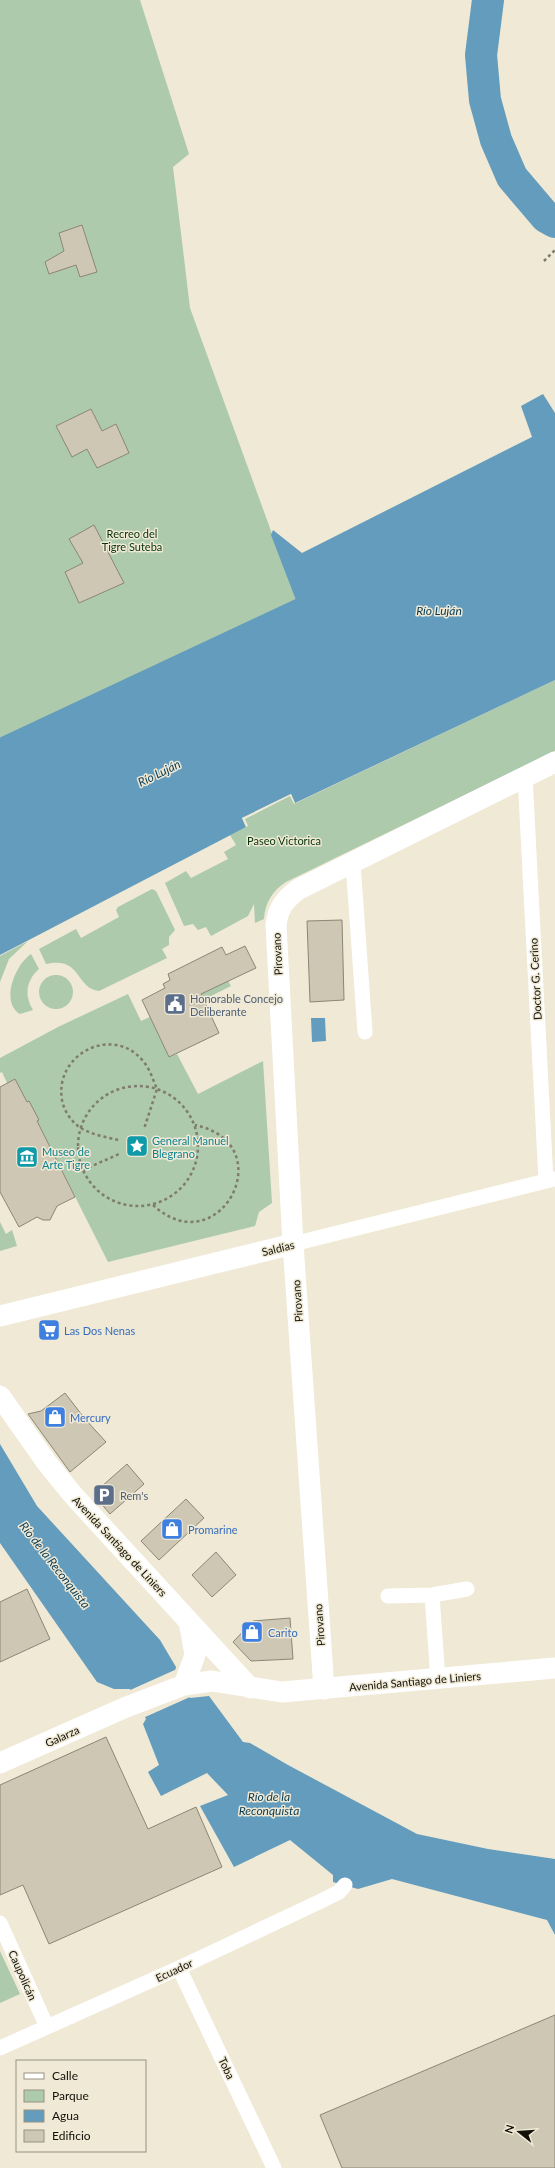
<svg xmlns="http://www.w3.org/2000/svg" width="555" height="2168" font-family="Lato,sans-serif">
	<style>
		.green { fill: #adcaac }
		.water { fill: #639cbd }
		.pier { fill: #efe9d5 }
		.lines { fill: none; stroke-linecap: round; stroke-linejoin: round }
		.canal { stroke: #639cbd; stroke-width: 19 }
		.river { stroke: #639cbd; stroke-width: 32 }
		.building { fill: #cdc7b3; stroke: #8c8674 }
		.path { stroke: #7f7b6d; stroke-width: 2.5; stroke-dasharray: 3 3; stroke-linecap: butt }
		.street { stroke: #fff; stroke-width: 15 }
		.secondary { stroke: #fff; stroke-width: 21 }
		.labels { text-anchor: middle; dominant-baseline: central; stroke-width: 3; stroke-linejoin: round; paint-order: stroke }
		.park-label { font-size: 11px; fill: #043307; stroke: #efe9d5 }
		.street-label { font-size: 11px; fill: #121009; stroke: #efe9d5 }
		.service-label { font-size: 11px; fill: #4e5e75; stroke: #efe9d5; text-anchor: start }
		.culture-label { font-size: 11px; fill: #0d838f; stroke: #efe9d5; text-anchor: start }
		.shop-label { font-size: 11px; fill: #366cbe; stroke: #efe9d5; text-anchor: start }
		.water-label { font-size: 12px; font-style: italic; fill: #083a52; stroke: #efe9d5 }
	</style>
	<rect width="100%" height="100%" fill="#efe9d5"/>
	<!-- green -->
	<path class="green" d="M0,0H140L189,154L173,167L190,308L299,608L293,614L160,674L150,687L44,729L0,750Z
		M555,680V751L286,882C272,891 265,903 264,919L255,923L254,904L248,916L211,936L206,927L198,930L193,924L184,926L165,883L186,871L191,878L228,859L224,852L236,845L230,835L246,827L242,818L291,794L296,803Z
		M152,889L156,891L175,930L169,937V945L162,949L167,958L99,991C75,988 82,956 46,964L39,949L76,929L81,938L119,917L116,910L118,907Z
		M28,941L9,959L0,982V956Z
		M31,954L39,969C26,980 24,996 33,1010L20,1014C0,1002 15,965 31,954Z
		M39 992a17 17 0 1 1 34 0a17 17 0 1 1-34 0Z
		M228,981L231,986L203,1000L201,994Z
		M128,994L141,1021L150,1017L169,1057L177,1054L198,1094L263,1061L272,1203L259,1212L255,1226L108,1262L37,1121L39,1120L29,1102H27L15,1079L7,1083L2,1072L0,1073V1058L58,1027Z
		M0,1222L6,1234L12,1230L17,1246L0,1251Z
		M0,1951L20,1994L0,2003Z"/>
	<!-- water -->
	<path class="water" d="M543,394L555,413V680L295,803L291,794L242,818L246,827L0,955V750L44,729L150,687L159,674L293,614L299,608L271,535L273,530L302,553L532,437L521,406Z
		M311,1018H325L326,1041L312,1042Z
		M0,1444L37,1506L160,1640L176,1667L174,1676L190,1698L209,1696L243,1742L250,1743L288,1765L417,1834L488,1849L555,1859V1935L547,1920L392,1879L358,1889L333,1882V1875L290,1840L234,1867L200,1806L228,1795L207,1773L161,1796L148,1772L159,1765L143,1724L146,1719L130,1689H114L97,1682L0,1543Z"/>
	<!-- pier -->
	<path class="pier" d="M291,794L295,803L294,804L290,796L245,819L248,826L246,827L242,818Z
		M177,1669L176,1675L190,1697L143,1718L128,1691Z"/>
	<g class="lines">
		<!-- canal -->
		<path class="canal" d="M0,748L322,597"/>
		<!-- river -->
		<path class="river" d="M488,0L481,55L485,100L496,140L512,177L546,217L555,222"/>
	</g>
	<!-- building -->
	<path class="building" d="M82,225L97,272L80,277L76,265L49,274L45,262L64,251L59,233Z
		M91,409L102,431L116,424L129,453L97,468L87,449L72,457L56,426Z
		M94,525L124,583L79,603L65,572L83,563L69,539Z
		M342,920L344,1000L310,1002L307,921Z
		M245,946L256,968L201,994L219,1033L169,1057L142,1000L165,988L163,984L170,980L168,974L222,947L226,955Z
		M15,1079L27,1102L29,1101L39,1120L37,1121L75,1197L57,1206L50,1220H43L37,1217L19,1227L0,1192V1087Z
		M65,1393L85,1419L106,1442L70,1472L28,1414L41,1411Z
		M127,1464L144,1484L110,1514L93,1494Z
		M186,1499L204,1518L159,1560L141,1541Z
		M216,1552L236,1575L212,1597L192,1575Z
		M27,1589L50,1639L0,1662V1602Z
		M290,1618L293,1659L251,1661L233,1642L253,1621Z
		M106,1737L148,1829L196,1807L222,1867L49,1944L23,1885L0,1895V1785Z
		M555,2015V2168H342L320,2115Z"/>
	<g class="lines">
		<!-- path -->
		<path class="path" d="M544,261L555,250
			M78 1146a60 60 0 1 1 120 0a60 60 0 1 1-120 0Z
			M118,1140C106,1137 88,1134 78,1126C70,1120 64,1110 62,1100C54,1054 113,1024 143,1061C150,1069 153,1080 157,1089L144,1129
			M83,1170L119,1154
			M153,1205C219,1266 284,1144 195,1125"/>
		<!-- street -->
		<path class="street" d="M525,776L546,1181
			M353,863L365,1032
			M293,1244L554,1179
			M432,1595L438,1680
			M388,1596L432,1595L467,1589
			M0,1923L47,2027
			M179,1968L274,2168
			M0,2048L179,1968L319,1902L339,1892L345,1885"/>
		<!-- secondary -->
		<path class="secondary" d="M0,1316L293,1244
			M0,1396L47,1463L73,1495L250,1688
			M184,1685L195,1655L189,1621
			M324,1689L293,1244L276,925C278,908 285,899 299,889L555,762
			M0,1763L124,1708L184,1685L212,1681L282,1692L555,1668"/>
	</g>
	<!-- icons -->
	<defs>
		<g id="civic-square" transform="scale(1.15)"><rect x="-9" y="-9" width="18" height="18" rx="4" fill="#5c6f8a" stroke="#efe9d5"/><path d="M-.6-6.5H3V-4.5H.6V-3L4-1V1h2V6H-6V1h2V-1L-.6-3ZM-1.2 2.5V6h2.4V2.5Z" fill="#fff"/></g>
		<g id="sight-square" transform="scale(1.15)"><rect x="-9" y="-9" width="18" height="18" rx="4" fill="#0f9aa8" stroke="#efe9d5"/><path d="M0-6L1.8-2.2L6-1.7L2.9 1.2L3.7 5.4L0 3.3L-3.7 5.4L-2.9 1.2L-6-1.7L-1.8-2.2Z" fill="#fff"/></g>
		<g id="museum-square" transform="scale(1.15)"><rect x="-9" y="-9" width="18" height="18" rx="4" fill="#0f9aa8" stroke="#efe9d5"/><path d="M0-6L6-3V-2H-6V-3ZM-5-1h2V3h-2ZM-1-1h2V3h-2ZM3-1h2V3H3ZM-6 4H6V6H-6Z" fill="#fff"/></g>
		<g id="supermarket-square" transform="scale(1.15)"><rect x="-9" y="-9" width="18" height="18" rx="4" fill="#3f7fe0" stroke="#efe9d5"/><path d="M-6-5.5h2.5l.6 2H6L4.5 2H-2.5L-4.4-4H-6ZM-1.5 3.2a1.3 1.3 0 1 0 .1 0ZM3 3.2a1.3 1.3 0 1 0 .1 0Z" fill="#fff"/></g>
		<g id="shop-square" transform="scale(1.15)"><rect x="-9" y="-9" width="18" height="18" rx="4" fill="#3f7fe0" stroke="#efe9d5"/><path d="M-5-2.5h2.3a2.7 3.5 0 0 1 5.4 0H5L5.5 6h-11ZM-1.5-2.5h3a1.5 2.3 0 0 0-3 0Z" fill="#fff"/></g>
		<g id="parking-square" transform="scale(1.15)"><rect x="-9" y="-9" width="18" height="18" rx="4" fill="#5c6f8a" stroke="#efe9d5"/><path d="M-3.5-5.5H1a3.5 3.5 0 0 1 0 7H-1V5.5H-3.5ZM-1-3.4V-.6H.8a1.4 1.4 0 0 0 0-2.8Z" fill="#fff"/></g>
	</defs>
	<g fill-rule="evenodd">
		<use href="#civic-square" x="175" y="1004"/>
		<use href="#sight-square" x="137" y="1146"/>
		<use href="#museum-square" x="27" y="1157"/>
		<use href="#supermarket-square" x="49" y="1330"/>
		<use href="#shop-square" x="55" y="1417"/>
		<use href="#parking-square" x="104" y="1495"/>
		<use href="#shop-square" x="172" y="1529"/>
		<use href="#shop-square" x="252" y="1632"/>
	</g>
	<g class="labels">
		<!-- park labels -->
		<g class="park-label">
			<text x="132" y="533">Recreo del<tspan x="132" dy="13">Tigre Suteba</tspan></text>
			<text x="284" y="840">Paseo Victorica</text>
		</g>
		<!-- street labels -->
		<g class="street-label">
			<text transform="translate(277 954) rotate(-93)">Pirovano</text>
			<text transform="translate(535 979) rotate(-93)">Doctor G. Cerino</text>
			<text transform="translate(278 1248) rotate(-14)">Saldías</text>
			<text transform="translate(297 1301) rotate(-94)">Pirovano</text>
			<text transform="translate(120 1546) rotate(47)">Avenida Santiago de Liniers</text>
			<text transform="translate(319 1625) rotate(-94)">Pirovano</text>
			<text transform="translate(415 1681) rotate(-5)">Avenida Santiago de Liniers</text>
			<text transform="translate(62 1736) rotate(-24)">Galarza</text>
			<text transform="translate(174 1970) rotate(-25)">Ecuador</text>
			<text transform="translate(23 1975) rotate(66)">Caupolicán</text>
			<text transform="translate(227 2068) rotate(65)">Toba</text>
		</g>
		<!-- service labels -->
		<g class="service-label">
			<text x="190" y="998">Honorable Concejo<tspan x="190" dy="13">Deliberante</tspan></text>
			<text x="120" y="1495">Rem's</text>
		</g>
		<!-- culture labels -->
		<g class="culture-label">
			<text x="152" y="1140">General Manuel<tspan x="152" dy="13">Blegrano</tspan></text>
			<text x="42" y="1151">Museo de<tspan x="42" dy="13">Arte Tigre</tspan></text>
		</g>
		<!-- shop labels -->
		<g class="shop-label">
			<text x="64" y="1330">Las Dos Nenas</text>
			<text x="70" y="1417">Mercury</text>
			<text x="188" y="1529">Promarine</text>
			<text x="268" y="1632">Carito</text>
		</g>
		<!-- water labels -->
		<g class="water-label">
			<text x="439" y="610">Río Luján</text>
			<text transform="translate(159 773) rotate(-26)">Río Luján</text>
			<text transform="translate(55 1565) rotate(52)">Río de la Reconquista</text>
			<text x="269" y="1796">Río de la<tspan x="269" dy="14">Reconquista</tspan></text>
		</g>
	</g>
	<!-- legend -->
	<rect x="16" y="2060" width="130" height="92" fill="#efe9d5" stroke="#979283"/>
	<rect x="24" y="2073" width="20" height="6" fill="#ffffff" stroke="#979283"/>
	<text x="52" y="2080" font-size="12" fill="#121009">Calle</text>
	<rect x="24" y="2090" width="20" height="12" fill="#adcaac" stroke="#979283"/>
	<text x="52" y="2100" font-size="12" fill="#121009">Parque</text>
	<rect x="24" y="2110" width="20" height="12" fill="#639cbd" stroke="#979283"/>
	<text x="52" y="2120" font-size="12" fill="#121009">Agua</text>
	<rect x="24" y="2130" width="20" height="12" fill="#cdc7b3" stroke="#979283"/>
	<text x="52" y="2140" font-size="12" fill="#121009">Edificio</text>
	<!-- north arrow -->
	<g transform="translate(519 2132) rotate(287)" stroke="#efe9d5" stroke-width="3" paint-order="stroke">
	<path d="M0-3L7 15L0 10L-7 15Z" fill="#121009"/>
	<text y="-6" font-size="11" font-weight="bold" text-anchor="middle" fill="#121009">N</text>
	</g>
</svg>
